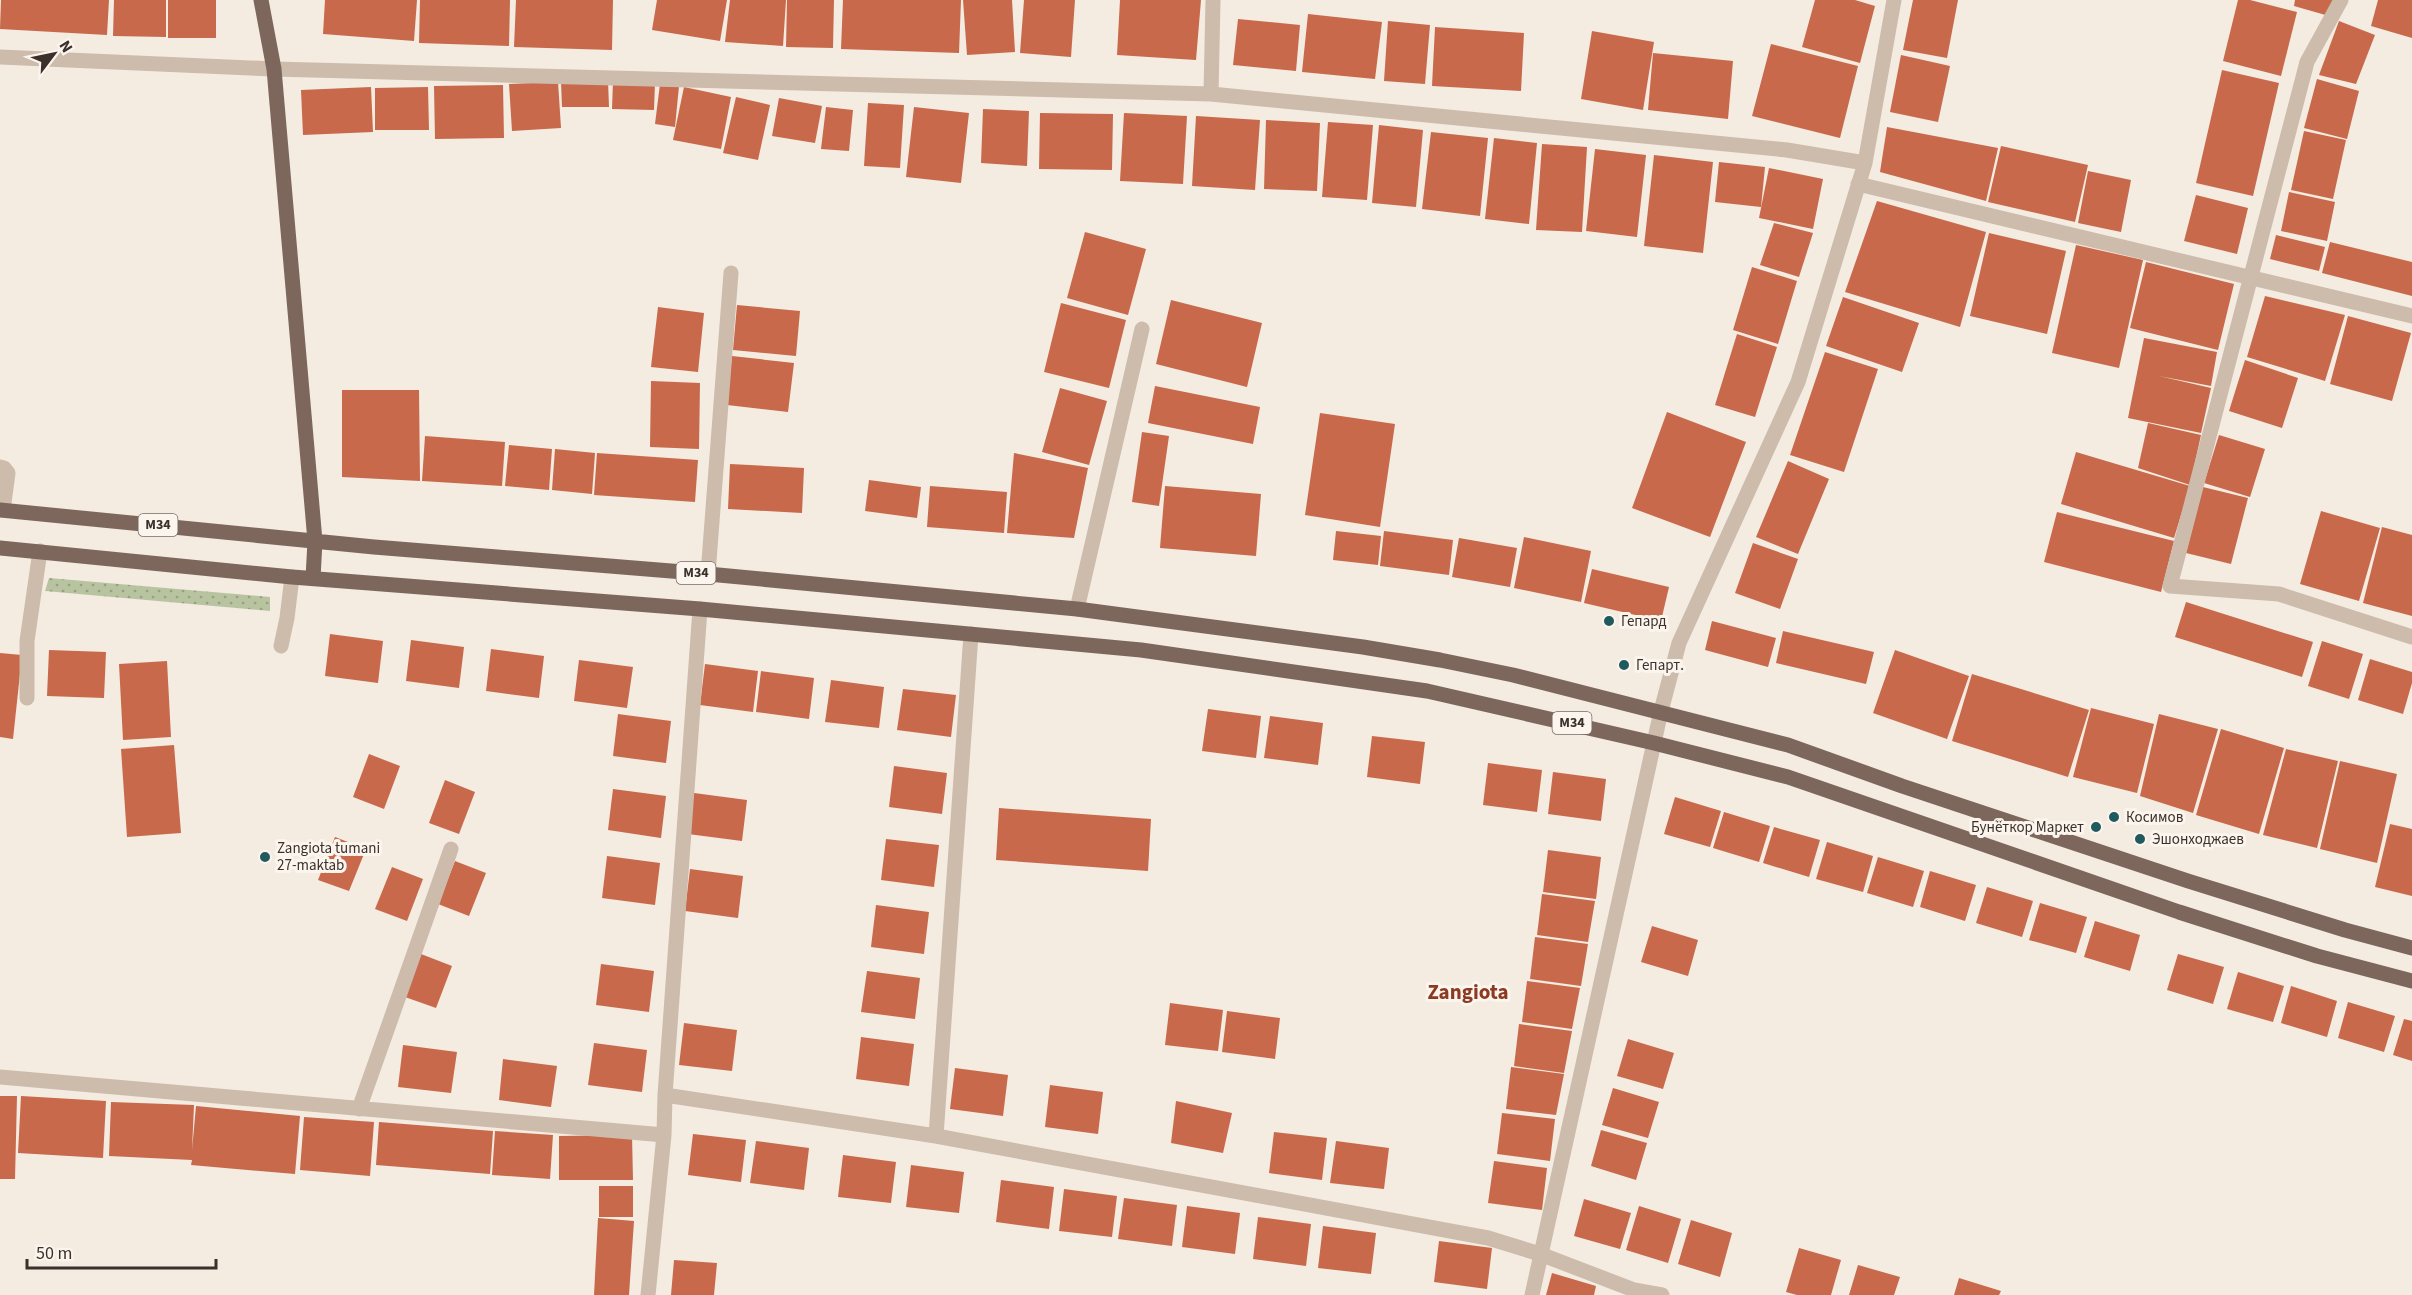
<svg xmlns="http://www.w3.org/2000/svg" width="2412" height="1295" font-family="'Source Sans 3',sans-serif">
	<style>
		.grass { fill: url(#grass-dots) }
		.building { fill: #c8694b }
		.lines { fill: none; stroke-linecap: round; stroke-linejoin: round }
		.minor { stroke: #cdbbac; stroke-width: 15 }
		.major { stroke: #7d675c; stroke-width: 15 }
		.poi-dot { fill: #1f5a5e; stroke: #fbf5ee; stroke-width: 2 }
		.labels { text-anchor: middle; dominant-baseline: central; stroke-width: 6; stroke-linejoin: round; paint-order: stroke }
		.shield { fill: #fbf5ee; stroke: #756b66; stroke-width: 1.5 }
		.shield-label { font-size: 14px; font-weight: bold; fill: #3b302b }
		.poi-label { font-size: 15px; fill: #3b302b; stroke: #fbf5ee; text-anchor: start }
		.district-label { font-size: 21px; font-weight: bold; fill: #8c3b22; stroke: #fbf5ee }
	</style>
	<defs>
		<pattern id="grass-dots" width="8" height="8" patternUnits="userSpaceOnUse" patternTransform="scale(1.5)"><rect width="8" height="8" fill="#b8c4a0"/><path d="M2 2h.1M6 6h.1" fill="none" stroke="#97a083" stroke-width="1.8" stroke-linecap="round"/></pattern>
	</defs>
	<rect width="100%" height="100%" fill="#f4ebe1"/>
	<!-- grass -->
	<path class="grass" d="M49,578L270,597V611L45,591Z"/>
	<!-- building -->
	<path class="building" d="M1,0H109L107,35L0,29Z
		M114,0H166V37L113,36Z
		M168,0H216V38H168Z
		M325,0H417L414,41L323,34Z
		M420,0H510L509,46L419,43Z
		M516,0H613L612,50L514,47Z
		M657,0H727L720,41L652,30Z
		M730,0H786L783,46L725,42Z
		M787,0H834L833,48L786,47Z
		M843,0H961L959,53L841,49Z
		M963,0H1012L1015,52L967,55Z
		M1024,0H1075L1071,57L1020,53Z
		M1120,0H1201L1196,60L1117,55Z
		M1815,0H1855L1875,6L1860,63L1802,47Z
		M1913,0H1958L1947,58L1903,50Z
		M2238,0H2250L2297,12L2281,76L2223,61Z
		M2295,0H2334L2329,16L2294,6Z
		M2378,0H2412V38L2371,26Z
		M1308,14L1382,22L1375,79L1302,72Z
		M1238,19L1300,25L1296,71L1233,65Z
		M1388,21L1430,25L1425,84L1384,81Z
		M2339,21L2375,35L2356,84L2319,75Z
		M1435,27L1524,33L1521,91L1432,86Z
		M1592,31L1654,42L1643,110L1581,99Z
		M1771,44L1858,66L1840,138L1752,116Z
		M1653,53L1733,61L1728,119L1648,110Z
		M1901,55L1950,66L1938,122L1890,112Z
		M2222,70L2279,83L2253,196L2196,183Z
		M2317,79L2359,91L2347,139L2304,128Z
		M561,81H608L609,107H562Z
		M613,81L655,82L654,110L612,109Z
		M558,82L561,128L512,131L509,84Z
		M660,84L679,86L675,127L655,124Z
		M503,85L504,138L435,139L434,86Z
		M371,87L373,132L303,135L301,90Z
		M428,87L429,130H375V88Z
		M684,87L731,97L721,149L673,140Z
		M736,97L770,105L758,160L723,153Z
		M779,98L822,106L815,143L772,136Z
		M868,103L904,105L900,168L864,166Z
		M826,107L853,110L849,151L821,149Z
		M914,107L969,113L961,183L906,177Z
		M983,109L1029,111L1027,166L981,163Z
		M1040,113L1113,114L1112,170L1039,169Z
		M1124,113L1187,116L1183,184L1120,181Z
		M1196,116L1260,120L1255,190L1192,186Z
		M1266,120L1320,123L1317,191L1264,189Z
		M1328,122L1373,125L1367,200L1322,197Z
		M1379,125L1423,130L1416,207L1372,203Z
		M1887,127L1998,148L1986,201L1880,172Z
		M2304,131L2346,140L2333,199L2291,190Z
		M1431,132L1488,138L1480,216L1422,209Z
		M1494,138L1537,143L1529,224L1485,219Z
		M1542,144L1587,147L1582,232L1536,230Z
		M2001,146L2088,165L2075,222L1988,202Z
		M1595,149L1646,155L1637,237L1586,231Z
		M1654,155L1713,162L1703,253L1644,246Z
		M1719,162L1765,167L1761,207L1715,202Z
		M1769,168L1823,179L1813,229L1759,218Z
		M2088,171L2131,180L2121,232L2078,223Z
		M2289,192L2335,202L2327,241L2281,231Z
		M2196,195L2248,208L2237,254L2184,241Z
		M1877,201L1986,232L1960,327L1845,292Z
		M1774,223L1813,233L1799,277L1760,265Z
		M1085,232L1146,249L1128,315L1067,298Z
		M1989,233L2066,251L2047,334L1970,316Z
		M2276,235L2325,247L2319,271L2270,259Z
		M2330,242L2412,262V296L2322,273Z
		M2076,245L2143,260L2119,368L2052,353Z
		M2146,262L2234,284L2218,350L2130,328Z
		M1752,267L1797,281L1778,344L1733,330Z
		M2265,296L2345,315L2325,381L2247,357Z
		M1843,297L1919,323L1902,372L1826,346Z
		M1171,300L1262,323L1247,387L1156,364Z
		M1061,303L1126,320L1109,388L1044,372Z
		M737,305L800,311L796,356L733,350Z
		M658,307L704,313L698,372L651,367Z
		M2348,316L2411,333L2392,401L2330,384Z
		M1737,334L1777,347L1755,417L1715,405Z
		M2144,338L2217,352L2211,386L2159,376L2211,388L2201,433L2128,418Z
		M1825,352L1878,369L1844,472L1790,455Z
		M732,356L794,363L788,412L727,405Z
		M2245,360L2298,378L2282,428L2229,411Z
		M651,381L700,383L699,449L650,447Z
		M1155,386L1260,407L1253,444L1148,423Z
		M1060,388L1107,401L1089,465L1042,452Z
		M342,390H419L420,481L342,477Z
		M1667,412L1746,442L1710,537L1632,508Z
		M1320,413L1395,424L1380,527L1305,515Z
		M2148,423L2201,435L2190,485L2138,468Z
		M1142,432L1169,436L1159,506L1132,502Z
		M2219,435L2265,449L2250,497L2204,483Z
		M425,436L505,442L502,486L422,481Z
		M509,445L552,449L549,490L505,486Z
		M555,449L595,453L592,494L552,490Z
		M2076,452L2190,486L2174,538L2061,504Z
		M597,453L698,460L695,502L594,495Z
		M1014,453L1088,468L1074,538L1007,533Z
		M1788,461L1829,479L1798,554L1756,537Z
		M730,464L804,468L802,513L728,509Z
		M869,480L921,487L917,518L865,511Z
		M930,486L1007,492L1004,533L927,527Z
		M1165,486L1261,494L1256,556L1160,548Z
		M2203,487L2248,498L2231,564L2186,553Z
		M2321,511L2380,528L2359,601L2300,584Z
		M2057,512L2174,541L2161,592L2044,562Z
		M2382,527L2412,535V616L2363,603Z
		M1336,531L1381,536L1378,565L1333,560Z
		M1384,531L1453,540L1449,575L1380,566Z
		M1524,537L1591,551L1581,602L1514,588Z
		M1459,538L1517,548L1510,587L1452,577Z
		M1753,543L1798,559L1780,609L1735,593Z
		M1592,569L1669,587L1661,621L1584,603Z
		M2186,602L2313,642L2302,677L2175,637Z
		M1712,621L1776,638L1768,667L1705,650Z
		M1783,631L1874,652L1866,684L1776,663Z
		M330,634L383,641L378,683L325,676Z
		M411,640L464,647L459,688L406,681Z
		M2322,641L2363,654L2349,699L2308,686Z
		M491,649L544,656L539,698L486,691Z
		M49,650L106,652L104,698L47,696Z
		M1895,650L1969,676L1947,739L1873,713Z
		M0,653L22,655L13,739L0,737Z
		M2370,659L2412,672V683L2403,714L2358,700Z
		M579,660L633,667L627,708L574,701Z
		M167,661L171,737L123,740L119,664Z
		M705,664L758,671L753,712L700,705Z
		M761,671L814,678L809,719L756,712Z
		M1972,674L2089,710L2068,777L1952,741Z
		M831,680L884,687L879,728L825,722Z
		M903,689L956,695L951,737L897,730Z
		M2091,708L2154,724L2137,793L2073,777Z
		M1208,709L1261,716L1256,758L1202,751Z
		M618,714L671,721L666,763L613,756Z
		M2159,714L2218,729L2193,813L2140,796Z
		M1270,716L1323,723L1318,765L1264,758Z
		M2221,729L2284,748L2259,834L2196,815Z
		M1372,736L1425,742L1420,784L1367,777Z
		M174,745L181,833L127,837L121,749Z
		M2286,749L2338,761L2317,848L2263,835Z
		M369,754L400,766L384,809L353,797Z
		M2340,761L2397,774L2377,863L2320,849Z
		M1488,763L1542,770L1537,812L1483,805Z
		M894,766L947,773L942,814L889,807Z
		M1553,772L1606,779L1601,821L1548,814Z
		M445,780L475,792L459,834L429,823Z
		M613,789L666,796L661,838L608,830Z
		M694,793L747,800L742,841L688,834Z
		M1675,797L1721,811L1710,847L1664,834Z
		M999,808L1151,819L1148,871L996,860Z
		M1724,812L1770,826L1759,862L1713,848Z
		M2390,824L2412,829V896L2375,887Z
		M1774,827L1820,840L1809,877L1763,863Z
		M335,837L366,849L349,891L318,880Z
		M886,839L939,845L934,887L881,880Z
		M1827,842L1873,856L1863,892L1816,879Z
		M1548,850L1601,857L1596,899L1543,892Z
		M607,856L660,863L655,905L602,898Z
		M1878,857L1924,871L1913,907L1867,893Z
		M455,861L486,873L469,916L438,904Z
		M392,867L423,879L407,921L375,909Z
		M690,869L743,876L738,918L685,911Z
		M1930,871L1976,885L1965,921L1920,907Z
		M1987,887L2033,901L2022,937L1976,923Z
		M1542,894L1595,901L1588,942L1537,935Z
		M2040,903L2087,917L2076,953L2029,940Z
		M876,905L929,912L924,954L871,947Z
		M2095,921L2140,935L2130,971L2084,957Z
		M1652,926L1698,940L1688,976L1641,962Z
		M1535,937L1588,944L1581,986L1530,979Z
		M421,954L452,966L436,1008L405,997Z
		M2178,954L2224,967L2213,1004L2167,990Z
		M601,964L654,971L649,1012L596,1005Z
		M867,971L920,978L915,1019L861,1012Z
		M2238,972L2284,986L2273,1022L2227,1009Z
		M1527,981L1580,988L1572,1029L1522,1022Z
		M2291,986L2337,1001L2327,1037L2281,1023Z
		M2348,1002L2395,1016L2384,1052L2338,1038Z
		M1170,1003L1223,1010L1218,1051L1165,1045Z
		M1227,1011L1280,1018L1275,1059L1222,1052Z
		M2404,1019L2412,1021V1061L2393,1055Z
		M684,1023L737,1030L732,1071L679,1065Z
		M1519,1024L1572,1031L1564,1073L1514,1066Z
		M861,1037L914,1044L909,1086L856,1079Z
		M1628,1039L1674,1053L1663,1089L1617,1076Z
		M594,1043L647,1050L642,1092L588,1085Z
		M403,1045L457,1052L451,1093L398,1087Z
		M503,1059L557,1066L551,1107L499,1100Z
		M1511,1067L1564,1074L1556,1115L1506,1109Z
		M955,1068L1008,1075L1003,1116L950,1109Z
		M1050,1085L1103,1092L1098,1134L1045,1127Z
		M1613,1088L1659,1102L1648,1138L1602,1125Z
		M0,1096H17L15,1179H0Z
		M21,1096L106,1101L103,1158L18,1153Z
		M1176,1101L1232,1113L1223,1153L1171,1143Z
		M111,1102L194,1105L192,1150L196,1106L300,1116L295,1174L191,1165L192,1160L109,1156Z
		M1502,1113L1555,1119L1550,1161L1497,1154Z
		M304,1117L374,1122L370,1176L300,1170Z
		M379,1122L493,1131L490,1174L376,1165Z
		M1601,1130L1647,1143L1636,1180L1591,1166Z
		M495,1131L553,1135L550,1179L492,1175Z
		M1274,1132L1327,1138L1322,1180L1269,1173Z
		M693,1134L746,1140L741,1182L688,1175Z
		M632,1135L633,1180H559V1136Z
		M756,1141L809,1148L804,1190L750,1183Z
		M1336,1141L1389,1148L1384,1189L1330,1183Z
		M843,1155L896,1162L891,1203L838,1197Z
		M1494,1161L1547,1168L1542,1210L1488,1203Z
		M911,1165L964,1172L959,1213L906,1207Z
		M1001,1180L1054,1187L1049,1229L996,1222Z
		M599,1186H633V1217H599Z
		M1064,1189L1117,1196L1112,1237L1059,1231Z
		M1124,1198L1177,1205L1172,1246L1118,1239Z
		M1584,1199L1631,1213L1620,1249L1574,1236Z
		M1187,1206L1240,1213L1235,1254L1182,1247Z
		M1639,1206L1681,1219L1668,1263L1626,1250Z
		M1258,1217L1311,1224L1306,1266L1253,1259Z
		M598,1218L634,1221L629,1295H594Z
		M1691,1220L1732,1233L1720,1277L1678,1264Z
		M1323,1226L1376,1233L1371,1274L1318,1268Z
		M1439,1241L1492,1248L1487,1289L1434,1282Z
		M1799,1248L1841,1260L1831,1295H1797L1786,1292Z
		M674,1260L717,1263L714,1295H671Z
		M1858,1265L1900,1277L1894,1295H1849Z
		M1552,1273L1596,1286L1594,1295H1546Z
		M1959,1278L2001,1291L1999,1295H1954Z"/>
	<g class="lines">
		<!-- minor -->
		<path class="minor" d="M2341,0L2307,62L2170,586L2279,594L2412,637
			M0,57L274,69L1211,94L1787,150L1865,163
			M1211,94L1213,0
			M1858,184L2412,316
			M0,467L4,468L8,473L3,510
			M708,574L731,273
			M1077,609L1142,329
			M281,646L287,618L292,577
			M27,698V641L40,551
			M0,1077L664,1135
			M665,1095L936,1136L1488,1238L1540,1254L1634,1290L1662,1295
			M359,1109L451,849
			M936,1136L971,634
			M648,1295L664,1135L665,1095L700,609
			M1532,1295L1661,711L1679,643L1798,382L1865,163L1894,0"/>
		<!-- major -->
		<path class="major" d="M261,0L274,69L315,541L313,578
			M0,510L374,547L708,574L1077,609L1363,647L1440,660L1513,675L1788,745L1902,786L2188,881L2345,930L2412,948
			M0,548L292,577L700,609L1141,650L1427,691L1654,743L1788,777L2179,912L2317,956L2412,981"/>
	</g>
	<!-- markers -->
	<g class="poi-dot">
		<circle cx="1609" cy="621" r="6"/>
		<circle cx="1624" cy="665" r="6"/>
		<circle cx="2114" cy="817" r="6"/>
		<circle cx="2096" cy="827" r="6"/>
		<circle cx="2140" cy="839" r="6"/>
		<circle cx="265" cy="857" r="6"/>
	</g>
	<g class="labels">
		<!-- shield labels -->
		<g class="shield">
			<rect x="138.5" y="514" width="39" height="22" rx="4.5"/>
			<rect x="676.5" y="562" width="39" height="22" rx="4.5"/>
			<rect x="1552.5" y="712" width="39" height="22" rx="4.5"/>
		</g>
		<g class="shield-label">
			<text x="158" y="525">M34</text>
			<text x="696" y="573">M34</text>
			<text x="1572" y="723">M34</text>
		</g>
		<!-- poi labels -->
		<g class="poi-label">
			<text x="1621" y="621">Гепард</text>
			<text x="1636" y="665">Гепарт.</text>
			<text x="2126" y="817">Косимов</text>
			<text x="2084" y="827" text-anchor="end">Бунёткор Маркет</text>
			<text x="2152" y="839">Эшонходжаев</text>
			<text x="277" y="848">Zangiota tumani<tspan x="277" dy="17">27-maktab</tspan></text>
		</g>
		<!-- district labels -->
		<g class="district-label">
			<text x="1468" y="992">Zangiota</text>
		</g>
	</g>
	<!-- north arrow -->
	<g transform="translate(54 54) rotate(58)" stroke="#fbf5ee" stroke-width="4.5" paint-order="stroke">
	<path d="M0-4.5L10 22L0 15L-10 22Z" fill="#3b302b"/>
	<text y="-9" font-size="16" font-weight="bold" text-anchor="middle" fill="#3b302b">N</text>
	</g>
	<!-- scale -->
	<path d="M27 1259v9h189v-9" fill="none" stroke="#3b302b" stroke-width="3"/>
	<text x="36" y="1259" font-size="18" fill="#3b302b" stroke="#fbf5ee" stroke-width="4.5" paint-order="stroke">50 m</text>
</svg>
